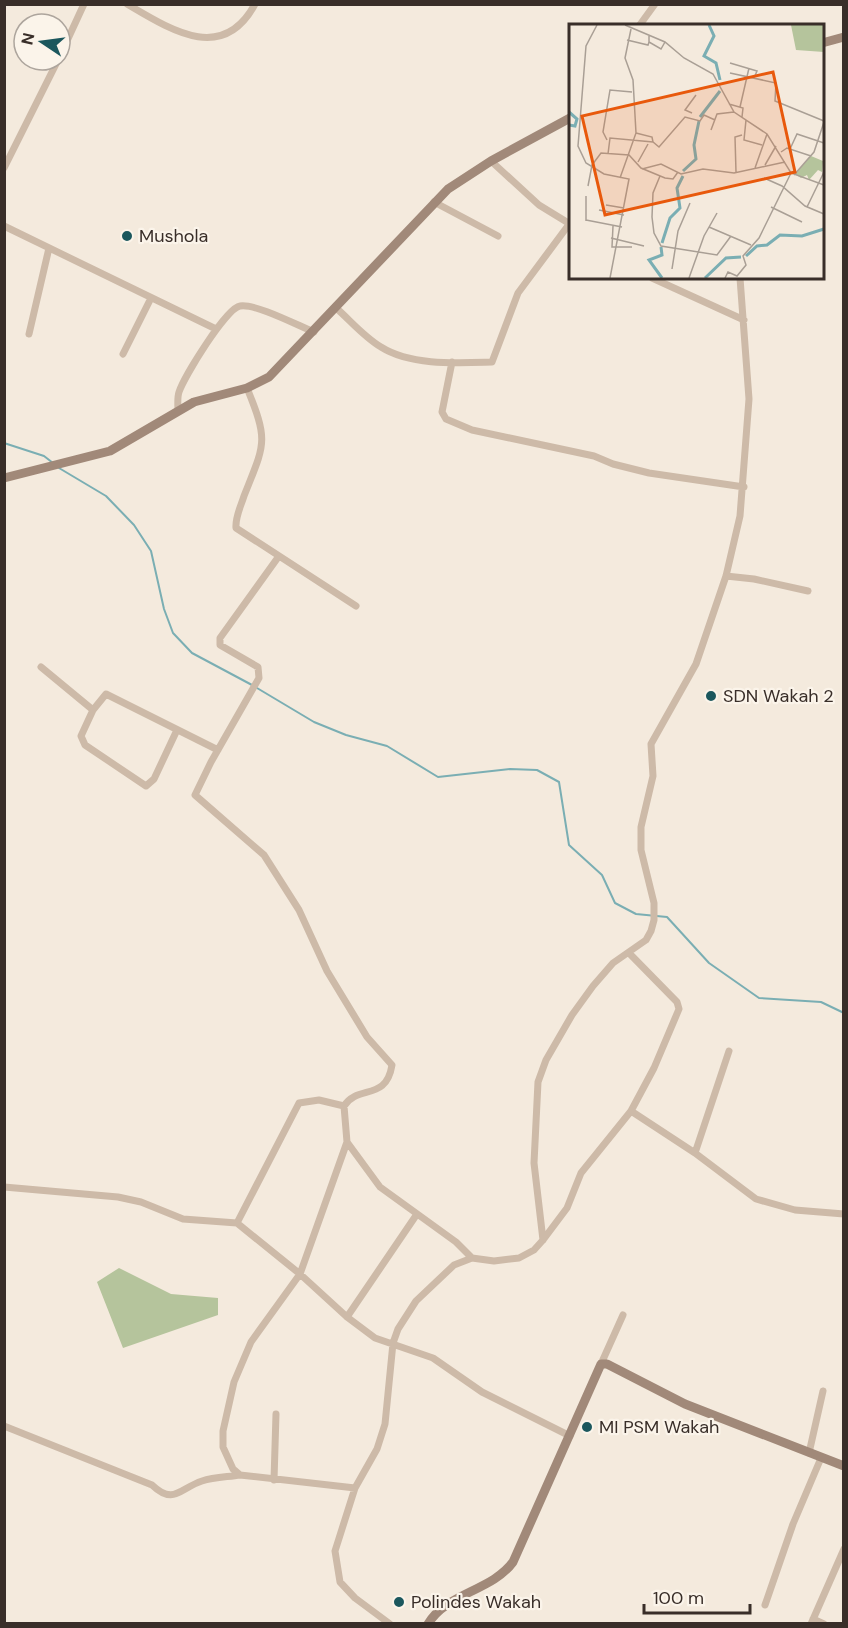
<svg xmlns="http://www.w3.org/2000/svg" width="848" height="1628" font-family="'DM Sans',sans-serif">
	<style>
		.green { fill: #b5c49c }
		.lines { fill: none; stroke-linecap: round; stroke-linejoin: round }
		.stream { stroke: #7aaeb3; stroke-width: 2 }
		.street { stroke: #cdbaa8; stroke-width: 7 }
		.secondary { stroke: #a18979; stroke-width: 9 }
		.poi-dot { fill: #1b575d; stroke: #fbf4ea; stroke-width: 2 }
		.labels { text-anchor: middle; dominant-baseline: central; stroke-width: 4.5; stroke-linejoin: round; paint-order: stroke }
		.poi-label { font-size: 18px; fill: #392e29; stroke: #fbf4ea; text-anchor: start }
		.inset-river { fill: none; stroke: #7aaeb3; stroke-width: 3 }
		.inset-road { fill: none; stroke: #a99f95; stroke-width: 1.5 }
		.view { fill: #e8590c; fill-opacity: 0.15; stroke: #e8590c; stroke-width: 3 }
		.inset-edge { fill: none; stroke: #392e29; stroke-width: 3 }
	</style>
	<rect width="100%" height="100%" fill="#f4eadd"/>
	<!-- green -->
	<path class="green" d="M119,1268L171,1294L218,1298V1315L123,1348L97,1282Z"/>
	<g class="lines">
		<!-- stream -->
		<path class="stream" d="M4,443L44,456L53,463
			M59,468L106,496L134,525L151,551L164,609L173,633L192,653L252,685
			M257,688L314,722L346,735L387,746L438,777L510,769L537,770L559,782L569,845L602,875L615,903L636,914L667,917L709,963L759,998L821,1002L844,1013"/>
		<!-- street -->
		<path class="street" d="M127,4C171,30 223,64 255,4
			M639,26L655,4
			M60,56L84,4
			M491,161L539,205L570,224
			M4,168L58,60
			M434,202L498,236
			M4,226L216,329
			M652,278L744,320
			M335,307C350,320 364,337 381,347C411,366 458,363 492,362L518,293L570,223
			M29,334L49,248
			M123,354L151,298
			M452,362L442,412L446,419L472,430L594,456L613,464L649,473L744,487
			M247,388C269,442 265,443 244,496C241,506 235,517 236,528L356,606
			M178,411C178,405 177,398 179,392C184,377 226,308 240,306C255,303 299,326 314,332
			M279,556L220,638V645L258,667L259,678L211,762L195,795L264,855L299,910L327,971L367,1037L392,1065C386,1102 358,1084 344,1106L347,1142L300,1274L251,1342L234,1382L223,1431V1447L233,1469L240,1475L355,1488
			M726,576L754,579L808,591
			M41,667L93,710
			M177,730L154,779L146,786L85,745L81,736L93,710L106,694L218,750
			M631,1111L695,1153L756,1199L795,1210L844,1214
			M347,1142L380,1187L456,1242L472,1258
			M695,1153L729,1051
			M4,1187L118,1197L141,1202L183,1219L237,1223L300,1274L347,1317L375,1338L433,1358L482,1392L570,1436
			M237,1223L299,1103L319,1100L344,1106
			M543,1240L534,1163L538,1082L546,1060L572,1015L593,986L613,963L646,940L651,931L654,920V903L641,850V827L653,776L651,744L696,664L726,576L740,516L749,399L740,278
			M347,1317L417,1214
			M601,1364L623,1315
			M4,1426L152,1485C174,1506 180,1488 202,1481C214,1477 228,1477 240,1475
			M809,1453L823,1391
			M274,1480L276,1414
			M765,1605L793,1524L821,1458
			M813,1619L824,1624
			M390,1624L355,1598L340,1582L335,1551L355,1488L377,1449L385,1424L393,1343L398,1329L416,1301L454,1265L472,1258L494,1261L519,1258L534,1250L543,1240L567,1208L581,1173L631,1111L654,1068L679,1009L677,1002L629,953
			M811,1624L844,1549"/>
		<!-- secondary -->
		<path class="secondary" d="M822,43L844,37
			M4,478L110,451L194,402L247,388L269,377L448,189L491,161L570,118
			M428,1624C446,1593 492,1591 513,1562L601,1364H607L685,1404L844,1466"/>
	</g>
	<!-- markers -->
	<g class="poi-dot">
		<circle cx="127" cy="236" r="6"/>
		<circle cx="711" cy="696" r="6"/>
		<circle cx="587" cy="1427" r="6"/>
		<circle cx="399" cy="1602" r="6"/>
	</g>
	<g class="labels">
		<!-- poi labels -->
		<g class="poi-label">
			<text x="139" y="236">Mushola</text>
			<text x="723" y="696">SDN Wakah 2</text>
			<text x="599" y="1427">MI PSM Wakah</text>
			<text x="411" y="1602">Polindes Wakah</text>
		</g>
	</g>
	<!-- overview -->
	<g transform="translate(569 24)">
		<rect width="255" height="255" fill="#f4eadd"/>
		<path d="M222,1H255V28L227,26ZM242,132L254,137L253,148L249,146L240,156L238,151L232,154L226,150Z" fill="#b5c49c"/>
		<path class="inset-river" d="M140,1L145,12L135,32L147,39L151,56M0,88L8,95L6,102L0,101M131,93L151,67M114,147L127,135L125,121L130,97M93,219L101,194L111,184L108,164L114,152M92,223L93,231L80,236L93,254M177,232L188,222L198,221L211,211L233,212L255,205M136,254L157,234L172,233"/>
		<path class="inset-road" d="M28,1L17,22L9,122L17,139L35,150L60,155L41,254M56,1L96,18L115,34L144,50L165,88L198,110L222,149L255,161M80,12V18L92,25L96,18M58,16L79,21L80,18M161,39L188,47L185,54M161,49L207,59L206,77L255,97M160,80L174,84L173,93M171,83L180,44M123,89L116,86L127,71M177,96L175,116L193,121M142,106L148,90L165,88M67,109L83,113L84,118M38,116L34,108L41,66L63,68M221,125L228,110L255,119M212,128L218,124L242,132M39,130L41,114L84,118L90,123L116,93L131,97L135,91L146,96M69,138L79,120M196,141L207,122M186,144L198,110M73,145L92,140L112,150L134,145L165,149L216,138M167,148L166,113L173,111M225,151L245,128L255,98M91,152L84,169L83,193L85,209L92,222L148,231L162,212M51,154L67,109L64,56L56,34L62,5M195,154L213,162L236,182L255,190M19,162L23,141L32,129L60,131L72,144L96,154L104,155L109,148M37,181L55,184M202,183L233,198M238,183L255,148M30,186L55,191M17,196L53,203M17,197V172M44,202L43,223H63M140,203L182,221M42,214L75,222M103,245L109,207L121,179M120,254L135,212L148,189M156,254L159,248L168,252L177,241L174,232L190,214L222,149"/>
		<path class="view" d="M204,48L226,148L36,191L13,92Z"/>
		<rect width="255" height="255" class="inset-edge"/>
	</g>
	<!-- border -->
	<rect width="848" height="1628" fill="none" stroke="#392e29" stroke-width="12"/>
	<!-- north arrow -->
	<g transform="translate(42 42) rotate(283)"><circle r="28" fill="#fbf4ea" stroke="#ada59d" stroke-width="1.5"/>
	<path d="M0-4.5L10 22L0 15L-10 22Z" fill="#1b575d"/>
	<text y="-9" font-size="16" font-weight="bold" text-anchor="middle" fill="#392e29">N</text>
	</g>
	<!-- scale -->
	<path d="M644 1604v9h106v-9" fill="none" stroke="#392e29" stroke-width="3"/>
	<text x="653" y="1604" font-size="18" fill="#392e29" stroke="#fbf4ea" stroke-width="4.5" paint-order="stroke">100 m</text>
</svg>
